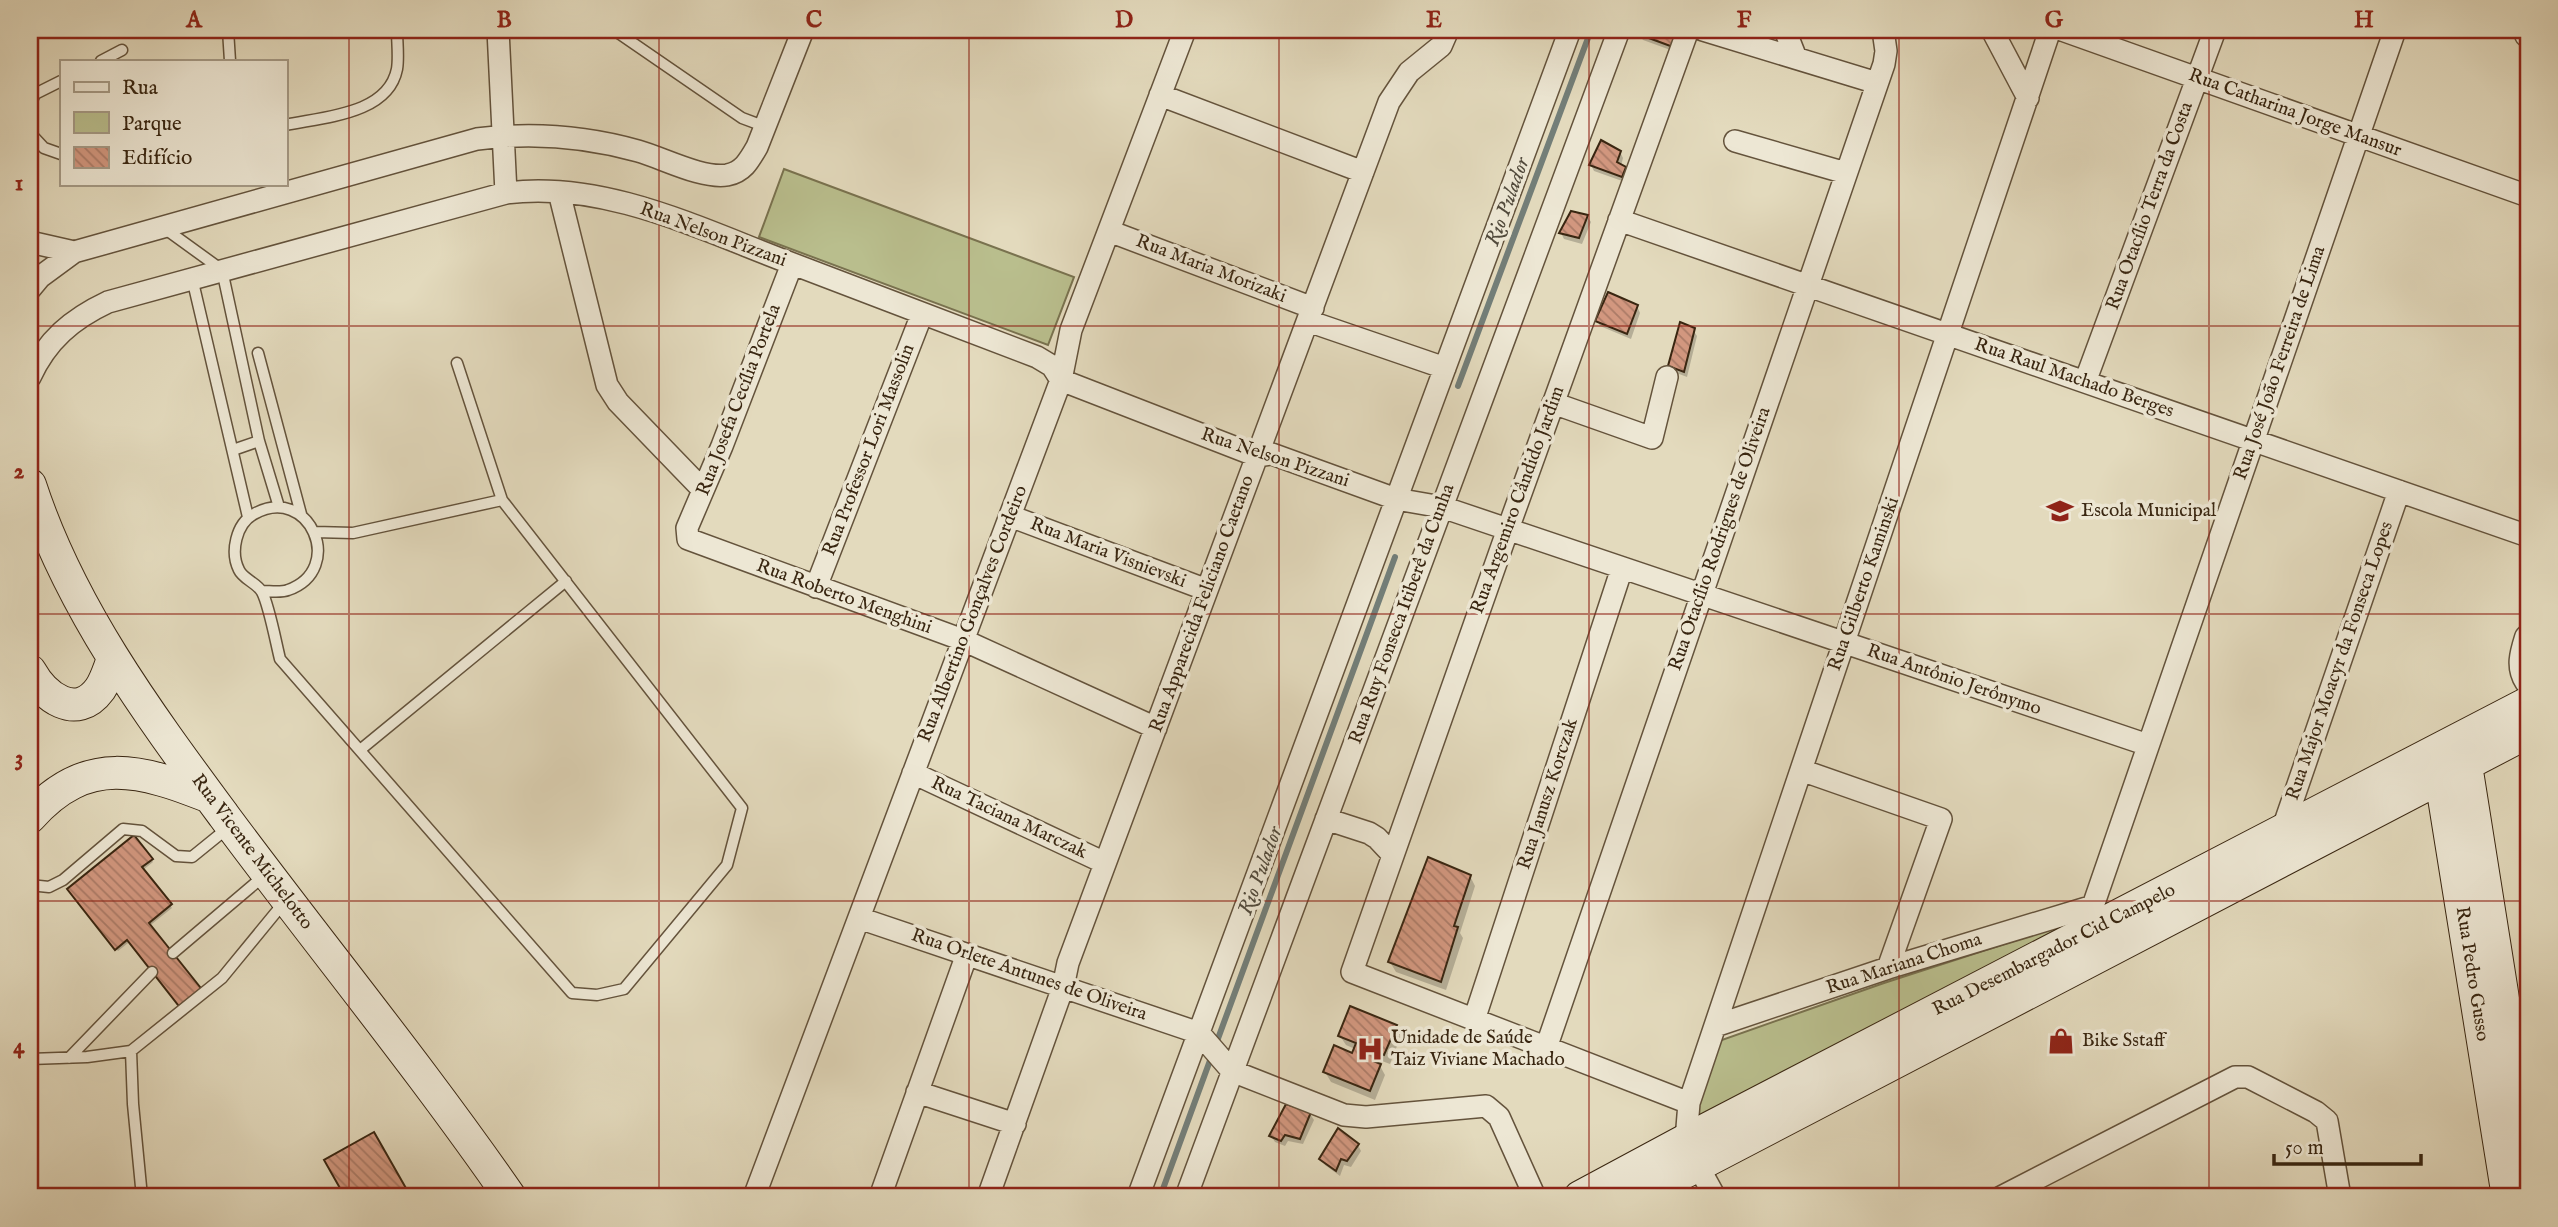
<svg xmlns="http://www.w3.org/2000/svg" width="2558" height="1227" font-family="'IM FELL English',serif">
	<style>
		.green { fill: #b9be8d; stroke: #79724f; stroke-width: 2 }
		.shadow { fill: #0003 }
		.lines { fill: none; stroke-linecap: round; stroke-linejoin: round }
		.stream { stroke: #737e78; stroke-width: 6 }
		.building { fill: url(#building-back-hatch); stroke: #392611; stroke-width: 2 }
		.service-casing { stroke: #64533c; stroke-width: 13 }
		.minor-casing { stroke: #64533c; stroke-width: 24 }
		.tertiary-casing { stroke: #64533c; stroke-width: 29 }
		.secondary-casing { stroke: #392611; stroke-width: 34 }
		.service { stroke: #ede7d4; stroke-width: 10 }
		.minor { stroke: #ede7d4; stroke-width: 21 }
		.tertiary { stroke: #ede7d4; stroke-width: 26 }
		.secondary { stroke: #ede7d4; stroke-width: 32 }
		.grid { fill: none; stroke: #8f2418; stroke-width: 2; stroke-opacity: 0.55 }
		.labels { text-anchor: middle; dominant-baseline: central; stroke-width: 7; stroke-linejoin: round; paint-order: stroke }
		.street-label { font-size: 19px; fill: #392611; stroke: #ede7d4 }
		.poi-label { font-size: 19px; fill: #392611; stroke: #ede7d4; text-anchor: start }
		.water-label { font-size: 21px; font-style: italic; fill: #514a3c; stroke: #ede7d4 }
		.neatline { fill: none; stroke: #8f2418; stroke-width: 2.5 }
		.grid-label { font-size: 23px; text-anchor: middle; font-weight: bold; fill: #8f2418 }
	</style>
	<defs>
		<pattern id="building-back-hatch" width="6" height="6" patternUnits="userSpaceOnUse" patternTransform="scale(1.75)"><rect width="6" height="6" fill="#d2977f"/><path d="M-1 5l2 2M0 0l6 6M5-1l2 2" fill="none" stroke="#ab7b67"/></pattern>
	</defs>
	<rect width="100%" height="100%" fill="#e3dabd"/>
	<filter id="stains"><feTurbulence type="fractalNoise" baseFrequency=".00286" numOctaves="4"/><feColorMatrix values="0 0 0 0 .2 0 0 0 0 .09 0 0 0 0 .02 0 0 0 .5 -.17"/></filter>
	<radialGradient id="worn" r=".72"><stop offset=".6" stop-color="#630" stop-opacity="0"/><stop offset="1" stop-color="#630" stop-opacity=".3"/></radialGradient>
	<!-- green -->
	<path class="green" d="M784,169L1074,277L1048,345L759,237Z
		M2072,922L1690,1123L1719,1041L1884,983Z"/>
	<!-- shadow -->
	<path class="shadow" d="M1641,30H1684L1676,52L1643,40L1639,34Z
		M1620,152L1623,158L1621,166L1628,174L1625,182L1594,171L1591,165Z
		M1587,216L1591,222L1582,244L1564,239L1561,233Z
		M1637,306L1640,313L1631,339L1600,326L1597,320Z
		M1693,330L1697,336L1687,377L1674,372L1670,366Z
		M134,838L153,862L143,870L172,908L118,951L71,892Z
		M1470,876L1475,886L1460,933L1463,938L1446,990L1396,972L1390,962Z
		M1395,1027L1401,1036L1390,1064L1382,1061L1380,1066L1385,1075L1375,1100L1331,1082L1325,1072L1353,1055L1355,1049L1346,1045L1340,1036Z
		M1287,1106L1310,1114L1314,1120L1303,1144L1288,1141L1285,1146L1275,1142L1271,1136Z
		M1358,1145L1361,1151L1351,1167L1344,1165L1340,1176L1325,1165L1321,1159Z"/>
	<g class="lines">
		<!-- stream -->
		<path class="stream" d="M1458,386L1591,30
			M1216,1044L1395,557
			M1160,1197L1212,1055"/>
	</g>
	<!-- building -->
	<path class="building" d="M1639,30H1680L1673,47L1638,34Z
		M1601,140L1621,151L1617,162L1626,167L1622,177L1589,165Z
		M1571,211L1588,215L1579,238L1559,233Z
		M1608,292L1638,305L1627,334L1595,321Z
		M1680,322L1695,328L1684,372L1668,366Z
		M134,835L153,859L142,867L172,904L149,923L204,992L182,1010L127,940L115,950L67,889Z
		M1428,857L1471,875L1454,926L1458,927L1441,982L1388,962Z
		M1350,1006L1397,1025L1384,1055L1377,1052L1373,1061L1381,1064L1370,1091L1323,1072L1334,1045L1352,1053L1356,1043L1338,1036Z
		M1286,1104L1311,1112L1300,1139L1285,1135L1281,1141L1269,1136Z
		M1338,1128L1359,1144L1347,1161L1341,1159L1336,1171L1319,1159Z
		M374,1132L411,1197H345L324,1160Z"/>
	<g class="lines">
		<!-- service casing -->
		<g class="service-casing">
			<path id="service" d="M228,30L230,61
				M614,30L742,118L766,127
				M101,61L122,50
				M30,105L35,94L61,81
				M285,125C322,117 388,115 397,69C399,57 397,42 397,30
				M30,133L44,148L61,154
				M164,228L222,270L259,441L279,507
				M192,278L248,517
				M258,353L301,514
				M233,450L259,441
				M315,532L353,533L502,500
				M262,591C270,591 281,593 288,590C347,569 309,483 254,514C236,524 230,552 239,570C243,579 257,583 262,592C269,605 276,643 280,659L572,993L597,995L624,989L727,865L742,808L502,500L457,363
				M360,750L566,581
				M30,885L49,887L63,880L123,829L142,831L176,856L192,857L229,827
				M173,953L265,875
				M131,1051L133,1104L142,1197
				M69,1058L152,972
				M30,1059L87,1057L131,1051L222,978L286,900"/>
		</g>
		<!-- minor casing -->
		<g class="minor-casing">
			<path id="minor" d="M498,30L506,193
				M1688,30L1508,529L1352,972L1689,1103
				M1703,30L1877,83
				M1785,30L1796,58
				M1992,30L2028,98
				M2062,30L2528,196
				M1160,95L1363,172
				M1735,141L1846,173
				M559,192L607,385L618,402L703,490
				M1619,220L2528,536
				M1109,231L1313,308
				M30,242L74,252
				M792,264L722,446L687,528L688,539L963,640L1156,728
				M30,289L40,277L74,252L477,139C532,132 585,136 638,151C663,158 702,179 727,175C743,172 749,161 757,147L803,30
				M1308,321L1445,368
				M30,377C47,340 72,319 108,302L506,193C605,180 702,230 793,264C874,295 956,326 1037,357L1052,366L1061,380L1257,456L1272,454L1396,499L1442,507L2148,745
				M2085,382L2215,30
				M1553,403L1652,438L1667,377
				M1010,516L1207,590
				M816,587L922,314
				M1801,770L1941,819L1888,968
				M913,773L1105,863
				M1326,819L1369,833L1377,838L1393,855
				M2282,831L2399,491
				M859,918L1199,1033L1232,1071L1344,1115L1366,1117L1486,1106L1499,1117L1535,1197
				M2083,935L2395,30
				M1474,1020L1622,568
				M1715,1026L1888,968L2093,906
				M1546,1048L1884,64L1886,51L1883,30
				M917,1092L1015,1124
				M1686,1140L1689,1103L2050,30
				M1698,1166L1715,1197
				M754,1197L1061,380L1071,330L1185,30
				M880,1197L967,954
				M988,1197L1063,987L1068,963L1389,102L1409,72L1441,46L1448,30
				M1138,1197L1570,30
				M1186,1197L1619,30
				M2001,1197L2235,1077H2248L2316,1112L2327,1121L2340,1197"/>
		</g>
		<!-- tertiary casing -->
		<g class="tertiary-casing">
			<path id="tertiary" d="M2527,30L2528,34
				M2528,638C2523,654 2519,667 2528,681"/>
		</g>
		<!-- secondary casing -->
		<g class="secondary-casing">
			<path id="secondary" d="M30,485C70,608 148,713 224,816C319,944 420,1067 510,1197
				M30,671C44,696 76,722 100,689C106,680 109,669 113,659
				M2463,746L2528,1157
				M2438,760L2508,1197
				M30,817C87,753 141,770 210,797
				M1580,1197L1686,1140L2528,703
				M1637,1197L2528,732"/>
		</g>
		<!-- service -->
		<use href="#service" class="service"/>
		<!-- minor -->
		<use href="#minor" class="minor"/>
		<!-- tertiary -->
		<use href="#tertiary" class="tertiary"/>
		<!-- secondary -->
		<use href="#secondary" class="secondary"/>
	</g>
	<!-- grid -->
	<path class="grid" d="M349,30V1197M659,30V1197M969,30V1197M1279,30V1197M1589,30V1197M1899,30V1197M2209,30V1197M30,326H2528M30,614H2528M30,901H2528"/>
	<!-- icons -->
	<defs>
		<g id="school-bare" transform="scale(2.1)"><path d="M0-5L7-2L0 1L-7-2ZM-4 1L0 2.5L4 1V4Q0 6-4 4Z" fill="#8f2418" stroke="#ede7d4" stroke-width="2.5" paint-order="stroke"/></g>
		<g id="shop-bare" transform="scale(2.1)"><path d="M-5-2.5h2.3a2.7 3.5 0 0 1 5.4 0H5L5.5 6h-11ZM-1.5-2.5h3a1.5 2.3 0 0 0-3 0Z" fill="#8f2418" stroke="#ede7d4" stroke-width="2.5" paint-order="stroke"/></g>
		<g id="hospital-bare" transform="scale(2.1)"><path d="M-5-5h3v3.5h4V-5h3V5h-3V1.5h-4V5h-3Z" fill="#8f2418" stroke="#ede7d4" stroke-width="2.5" paint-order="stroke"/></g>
	</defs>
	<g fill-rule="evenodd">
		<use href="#school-bare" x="2060" y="511"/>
		<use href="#shop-bare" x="2061" y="1041"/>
		<use href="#hospital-bare" x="1370" y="1049"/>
	</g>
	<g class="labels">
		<!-- street labels -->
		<g class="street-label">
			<text transform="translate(2295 113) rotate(20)">Rua Catharina Jorge Mansur</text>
			<text transform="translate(2150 206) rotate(-70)">Rua Otacílio Terra da Costa</text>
			<text transform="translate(713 235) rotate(20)">Rua Nelson Pizzani</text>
			<text transform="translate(1211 269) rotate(21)">Rua Maria Morizaki</text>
			<text transform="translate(2280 363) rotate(-71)">Rua José João Ferreira de Lima</text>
			<text transform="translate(2074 378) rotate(19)">Rua Raul Machado Berges</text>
			<text transform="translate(739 400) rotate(-69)">Rua Josefa Cecília Portela</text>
			<text transform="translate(869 450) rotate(-69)">Rua Professor Lori Massolin</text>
			<text transform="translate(1275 458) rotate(18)">Rua Nelson Pizzani</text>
			<text transform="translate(1518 500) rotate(-70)">Rua Argemiro Cândido Jardim</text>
			<text transform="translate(1720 539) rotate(-71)">Rua Otacílio Rodrigues de Oliveira</text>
			<text transform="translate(1108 553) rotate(21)">Rua Maria Visnievski</text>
			<text transform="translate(1864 584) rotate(-71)">Rua Gilberto Kaminski</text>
			<text transform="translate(844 597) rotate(20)">Rua Roberto Menghini</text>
			<text transform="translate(1202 604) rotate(-70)">Rua Apparecida Feliciano Caetano</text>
			<text transform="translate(973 614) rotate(-69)">Rua Albertino Gonçalves Cordeiro</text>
			<text transform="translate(1402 614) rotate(-70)">Rua Ruy Fonseca Itiberê da Cunha</text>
			<text transform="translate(2340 661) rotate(-71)">Rua Major Moacyr da Fonseca Lopes</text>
			<text transform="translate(1954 680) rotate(19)">Rua Antônio Jerônymo</text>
			<text transform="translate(1548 794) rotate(-72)">Rua Janusz Korczak</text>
			<text transform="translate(1009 818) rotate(25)">Rua Taciana Marczak</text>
			<text transform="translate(252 852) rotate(53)">Rua Vicente Michelotto</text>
			<text transform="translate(2054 950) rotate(-27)">Rua Desembargador Cid Campelo</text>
			<text transform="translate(1904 964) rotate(-18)">Rua Mariana Choma</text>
			<text transform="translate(2472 974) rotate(81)">Rua Pedro Gusso</text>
			<text transform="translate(1029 975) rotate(19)">Rua Orlete Antunes de Oliveira</text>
		</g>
		<!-- poi labels -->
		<g class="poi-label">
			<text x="2081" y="511">Escola Municipal</text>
			<text x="1391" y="1038">Unidade de Saúde<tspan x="1391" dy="22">Taiz Viviane Machado</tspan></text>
			<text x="2082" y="1041">Bike Sstaff</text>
		</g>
		<!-- water labels -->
		<g class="water-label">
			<text transform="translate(1508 202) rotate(-70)">Rio Pulador</text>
			<text transform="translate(1261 871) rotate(-70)">Rio Pulador</text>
		</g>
	</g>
	<!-- margin -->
	<rect width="2558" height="1227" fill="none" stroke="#e3dabd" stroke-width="77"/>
	<!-- legend -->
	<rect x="60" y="60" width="228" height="126" fill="#ede7d4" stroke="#a59a86" stroke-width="2"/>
	<rect x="74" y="82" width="35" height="10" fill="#ede7d4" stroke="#a59a86" stroke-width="2"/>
	<text x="122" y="94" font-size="21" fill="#392611">Rua</text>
	<rect x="74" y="112" width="35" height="21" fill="#b9be8d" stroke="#a59a86" stroke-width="2"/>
	<text x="122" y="130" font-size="21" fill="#392611">Parque</text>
	<rect x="74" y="147" width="35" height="21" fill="url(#building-back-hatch)" stroke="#a59a86" stroke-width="2"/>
	<text x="122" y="164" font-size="21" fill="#392611">Edifício</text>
	<!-- scale -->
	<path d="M2274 1154v10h147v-10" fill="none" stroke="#392611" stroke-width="3.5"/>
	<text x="2285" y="1154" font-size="21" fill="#392611" stroke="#ede7d4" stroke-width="5" paint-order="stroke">50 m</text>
	<rect x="38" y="38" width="2482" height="1150" class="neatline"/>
	<g class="grid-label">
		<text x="194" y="27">A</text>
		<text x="504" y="27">B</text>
		<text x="814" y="27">C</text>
		<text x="1124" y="27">D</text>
		<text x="1434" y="27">E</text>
		<text x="1744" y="27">F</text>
		<text x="2054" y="27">G</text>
		<text x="2364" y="27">H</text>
		<text x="19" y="190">1</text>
		<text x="19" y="478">2</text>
		<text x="19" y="765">3</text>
		<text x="19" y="1053">4</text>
	</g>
	<rect width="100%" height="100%" filter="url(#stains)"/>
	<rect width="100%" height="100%" fill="url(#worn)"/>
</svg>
